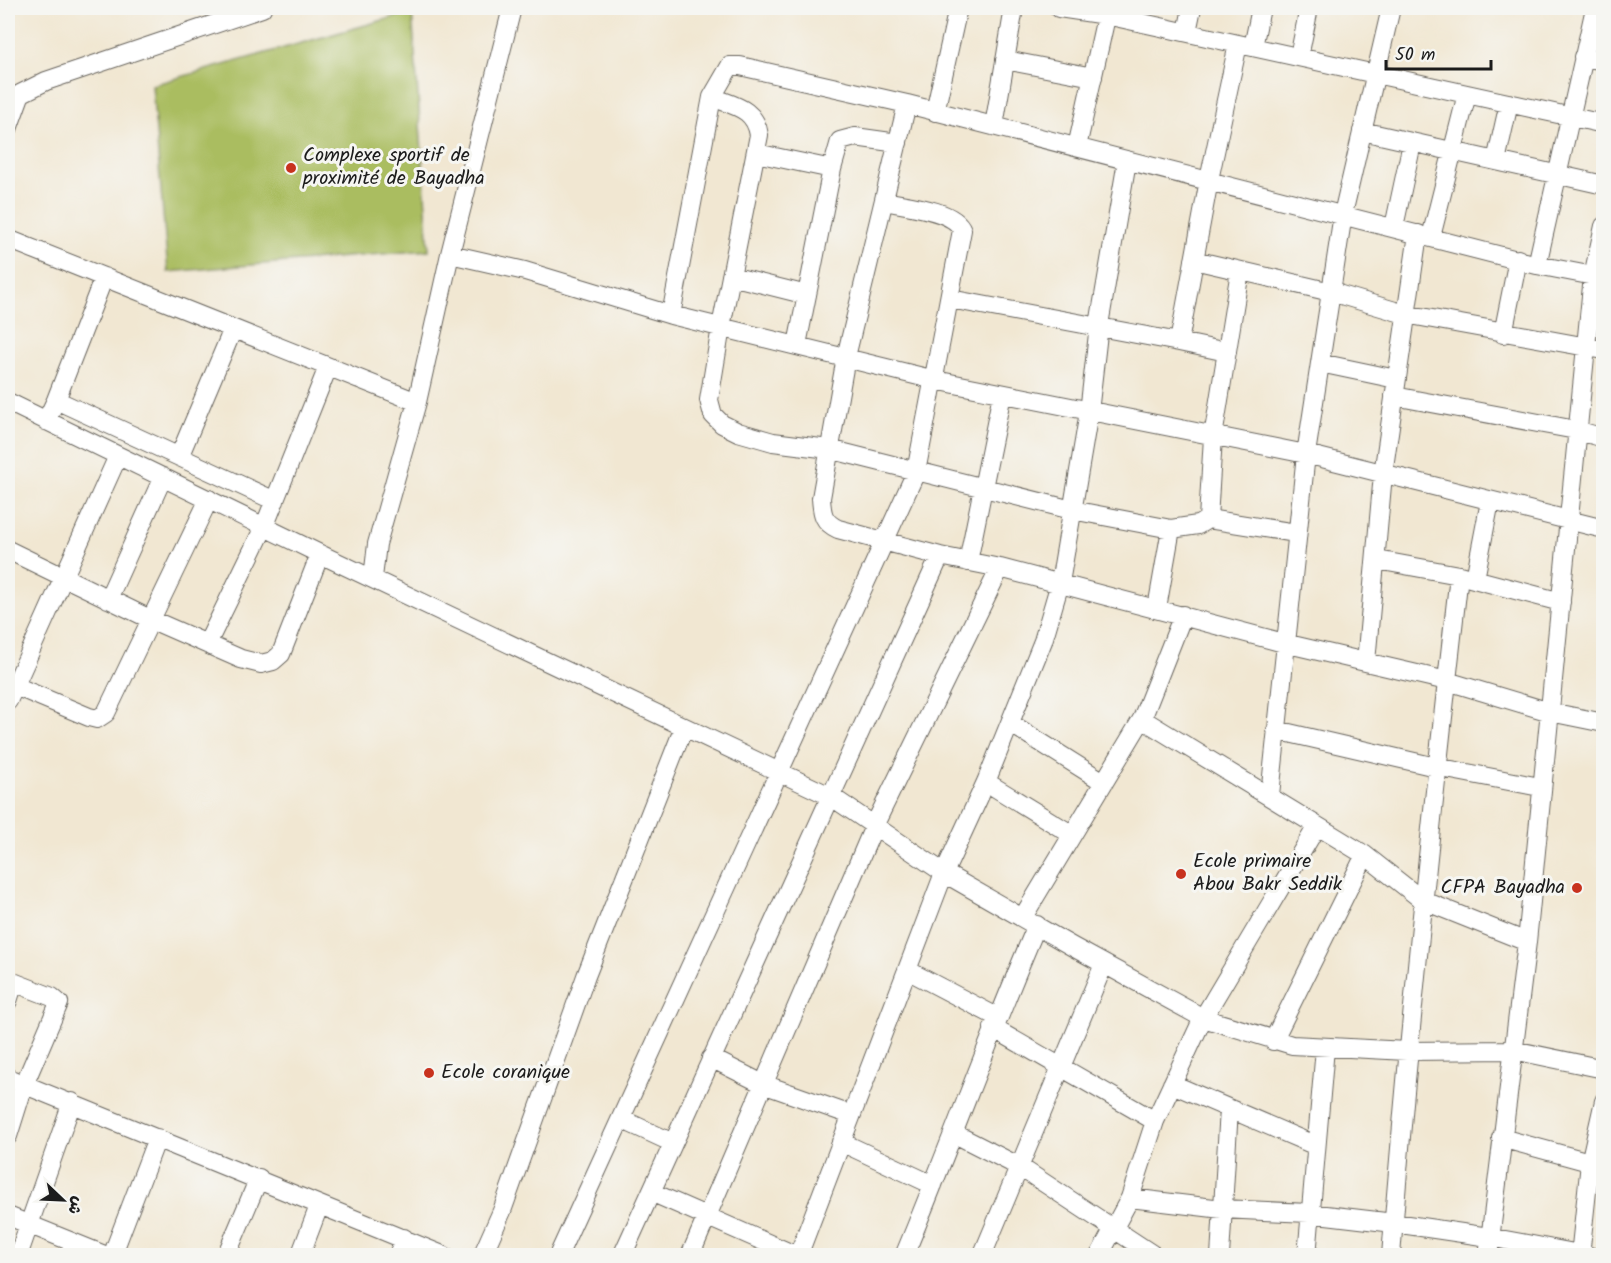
<svg xmlns="http://www.w3.org/2000/svg" width="1611" height="1263" font-family="Kalam,'Playpen Sans Arabic',sans-serif">
	<style>
		.green { fill: #aabd61; stroke: #636c3e; stroke-width: 1.5 }
		.lines { fill: none; stroke-linecap: round; stroke-linejoin: round }
		.minor-casing { stroke: #67635c; stroke-width: 20 }
		.minor { stroke: #fff; stroke-width: 18 }
		.poi-dot { fill: #c8321e; stroke: #f6f6f2; stroke-width: 2 }
		.labels { text-anchor: middle; dominant-baseline: central; stroke-width: 6; stroke-linejoin: round; paint-order: stroke }
		.poi-label { font-size: 20px; fill: #1c1c1c; stroke: #f6f6f2; text-anchor: start }
	</style>
	<rect width="100%" height="100%" fill="#f6f6f2"/>
	<filter id="ink" filterUnits="userSpaceOnUse"><feTurbulence type="fractalNoise" baseFrequency=".0167" numOctaves="2"/><feDisplacementMap in="SourceGraphic" scale="12" xChannelSelector="R" yChannelSelector="G"/><feConvolveMatrix kernelMatrix="1 2 1 2 8 2 1 2 1" color-interpolation-filters="sRGB"/></filter>
	<filter id="wash" filterUnits="userSpaceOnUse"><feTurbulence type="fractalNoise" baseFrequency=".008" numOctaves="4" result="noise"/><feDisplacementMap in="SourceGraphic" scale="24" xChannelSelector="R" yChannelSelector="G"/><feGaussianBlur stdDeviation="1.35" result="paint"/><feColorMatrix in="noise" values="0 0 0 0 0 0 0 0 0 0 0 0 0 0 0 0 0 1.4 0 .05"/><feComposite in="paint" operator="in"/></filter>
	<g filter="url(#wash)">
		<rect width="100%" height="100%" fill="#f1e7d2"/>
		<!-- green -->
		<path class="green" d="M412,12L429,250L168,272L152,85Z"/>
	</g>
	<g filter="url(#ink)">
		<g class="lines">
			<!-- minor casing -->
			<g class="minor-casing">
				<path id="minor" d="M1059,8L1106,15L1604,124
					M1595,8L1537,265L1604,278
					M1187,32L1192,8
					M1253,47L1261,8
					M1299,57L1309,8
					M1583,57L1604,61
					M1005,60L1093,77
					M712,97C734,106 755,108 759,135L721,327L709,400L713,415L722,424L738,432L773,442L829,449L1072,510L1171,529L1198,525L1208,519L1213,437L1240,271
					M907,104L846,357L821,498C822,514 823,522 838,529L940,556L1000,568L1284,643L1447,681L1550,712L1604,723
					M8,105L20,94L46,81L262,8
					M935,112L958,8
					M994,126L1014,8
					M8,129L20,96
					M1362,131L1604,185
					M1077,147L1108,8
					M756,153L832,169
					M1496,161L1509,103
					M1394,227L1412,143
					M1431,237L1467,94
					M8,239L417,402
					M450,254L525,271L671,315L935,380L1306,454L1604,529
					M1194,260L1331,292L1405,314L1604,350
					M731,276L807,295
					M950,299L1179,342L1209,180L1238,44
					M671,315L712,97L730,66H740L907,104L1537,265
					M1503,334L1518,259
					M1179,342L1227,352
					M797,345L832,169L840,141L855,137L898,143
					M1320,363L1396,379
					M1394,396L1576,430L1604,438
					M56,400L104,277
					M8,402L320,554L832,797L944,873L1073,947L1203,1018L1292,1045L1407,1051L1513,1050L1604,1069
					M46,421L56,400L275,501
					M179,457L233,329
					M1208,519L1296,533
					M8,550L152,620L241,659L261,664L273,661L281,654L320,554
					M1377,560L1459,575L1561,602
					M968,562L1002,394
					M373,578L377,544L417,402L450,254L512,8
					M1475,579L1490,501
					M108,599L163,477
					M1157,608L1171,529
					M207,644L265,525L328,367
					M1366,662L1383,474L1418,234
					M8,683L89,717L97,719L106,713L209,499
					M8,701L118,456
					M1142,719L1183,615
					M1010,723L1102,781
					M1276,730L1436,767L1540,787
					M986,782L1071,834
					M1270,795L1306,454L1343,214L1391,8
					M1023,917L1142,719L1365,855L1422,900L1527,942
					M907,970L997,1017
					M8,980L52,997L59,1003L24,1085L8,1136
					M8,1001L14,982
					M993,1028L1155,1121
					M1273,1041L1365,855
					M711,1058L763,1084L851,1115
					M8,1078L445,1256
					M1172,1084L1314,1145
					M621,1119L673,1143
					M955,1134L1020,1167L1155,1256
					M1501,1138L1604,1166
					M841,1142L933,1185
					M651,1192L797,1256
					M1130,1198L1222,1209L1309,1213L1394,1223L1489,1237L1590,1256
					M8,1216L107,1256
					M18,1256L72,1102
					M112,1256L157,1138
					M226,1256L259,1178
					M300,1256L319,1206
					M398,1256L404,1238
					M482,1256L502,1211L586,976L684,727
					M558,1256L916,472L962,230C955,210 904,205 884,201
					M622,1256L940,556
					M690,1256L875,824L1000,568
					M798,1256L944,873L986,782L1043,641L1060,583L1089,412L1099,325L1127,161
					M904,1256C950,1146 990,1034 1037,925
					M982,1256L1104,964
					M1099,1256L1130,1198L1155,1121L1203,1018L1317,826
					M1220,1256L1229,1109
					M1307,1256L1325,1048
					M1391,1256C1409,1028 1433,801 1459,575
					M1488,1256L1527,942L1593,276L1604,226
					M1580,1256L1590,1163L1604,1101"/>
			</g>
			<!-- minor -->
			<use href="#minor" class="minor"/>
		</g>
	</g>
	<!-- markers -->
	<g class="poi-dot">
		<circle cx="291" cy="168" r="6"/>
		<circle cx="1181" cy="874" r="6"/>
		<circle cx="1577" cy="888" r="6"/>
		<circle cx="429" cy="1073" r="6"/>
	</g>
	<g class="labels">
		<!-- poi labels -->
		<g class="poi-label">
			<text x="303" y="156">Complexe sportif de<tspan x="303" dy="23">proximité de Bayadha</tspan></text>
			<text x="1193" y="862">Ecole primaire<tspan x="1193" dy="23">Abou Bakr Seddik</tspan></text>
			<text x="1565" y="888" text-anchor="end">CFPA Bayadha</text>
			<text x="441" y="1073">Ecole coranique</text>
		</g>
	</g>
	<!-- margin -->
	<rect width="1611" height="1263" fill="none" stroke="#f6f6f2" stroke-width="30"/>
	<!-- north arrow -->
	<g transform="translate(63 1200) rotate(113)" stroke="#f6f6f2" stroke-width="4.5" paint-order="stroke">
	<path d="M0-4.5L10 22L0 15L-10 22Z" fill="#1c1c1c"/>
	<text y="-9" font-size="16" font-weight="bold" text-anchor="middle" fill="#1c1c1c">ش</text>
	</g>
	<!-- scale -->
	<path d="M1386 60v9h105v-9" fill="none" stroke="#1c1c1c" stroke-width="3"/>
	<text x="1395" y="60" font-size="18" fill="#1c1c1c" stroke="#f6f6f2" stroke-width="4.5" paint-order="stroke">50 m</text>
</svg>
